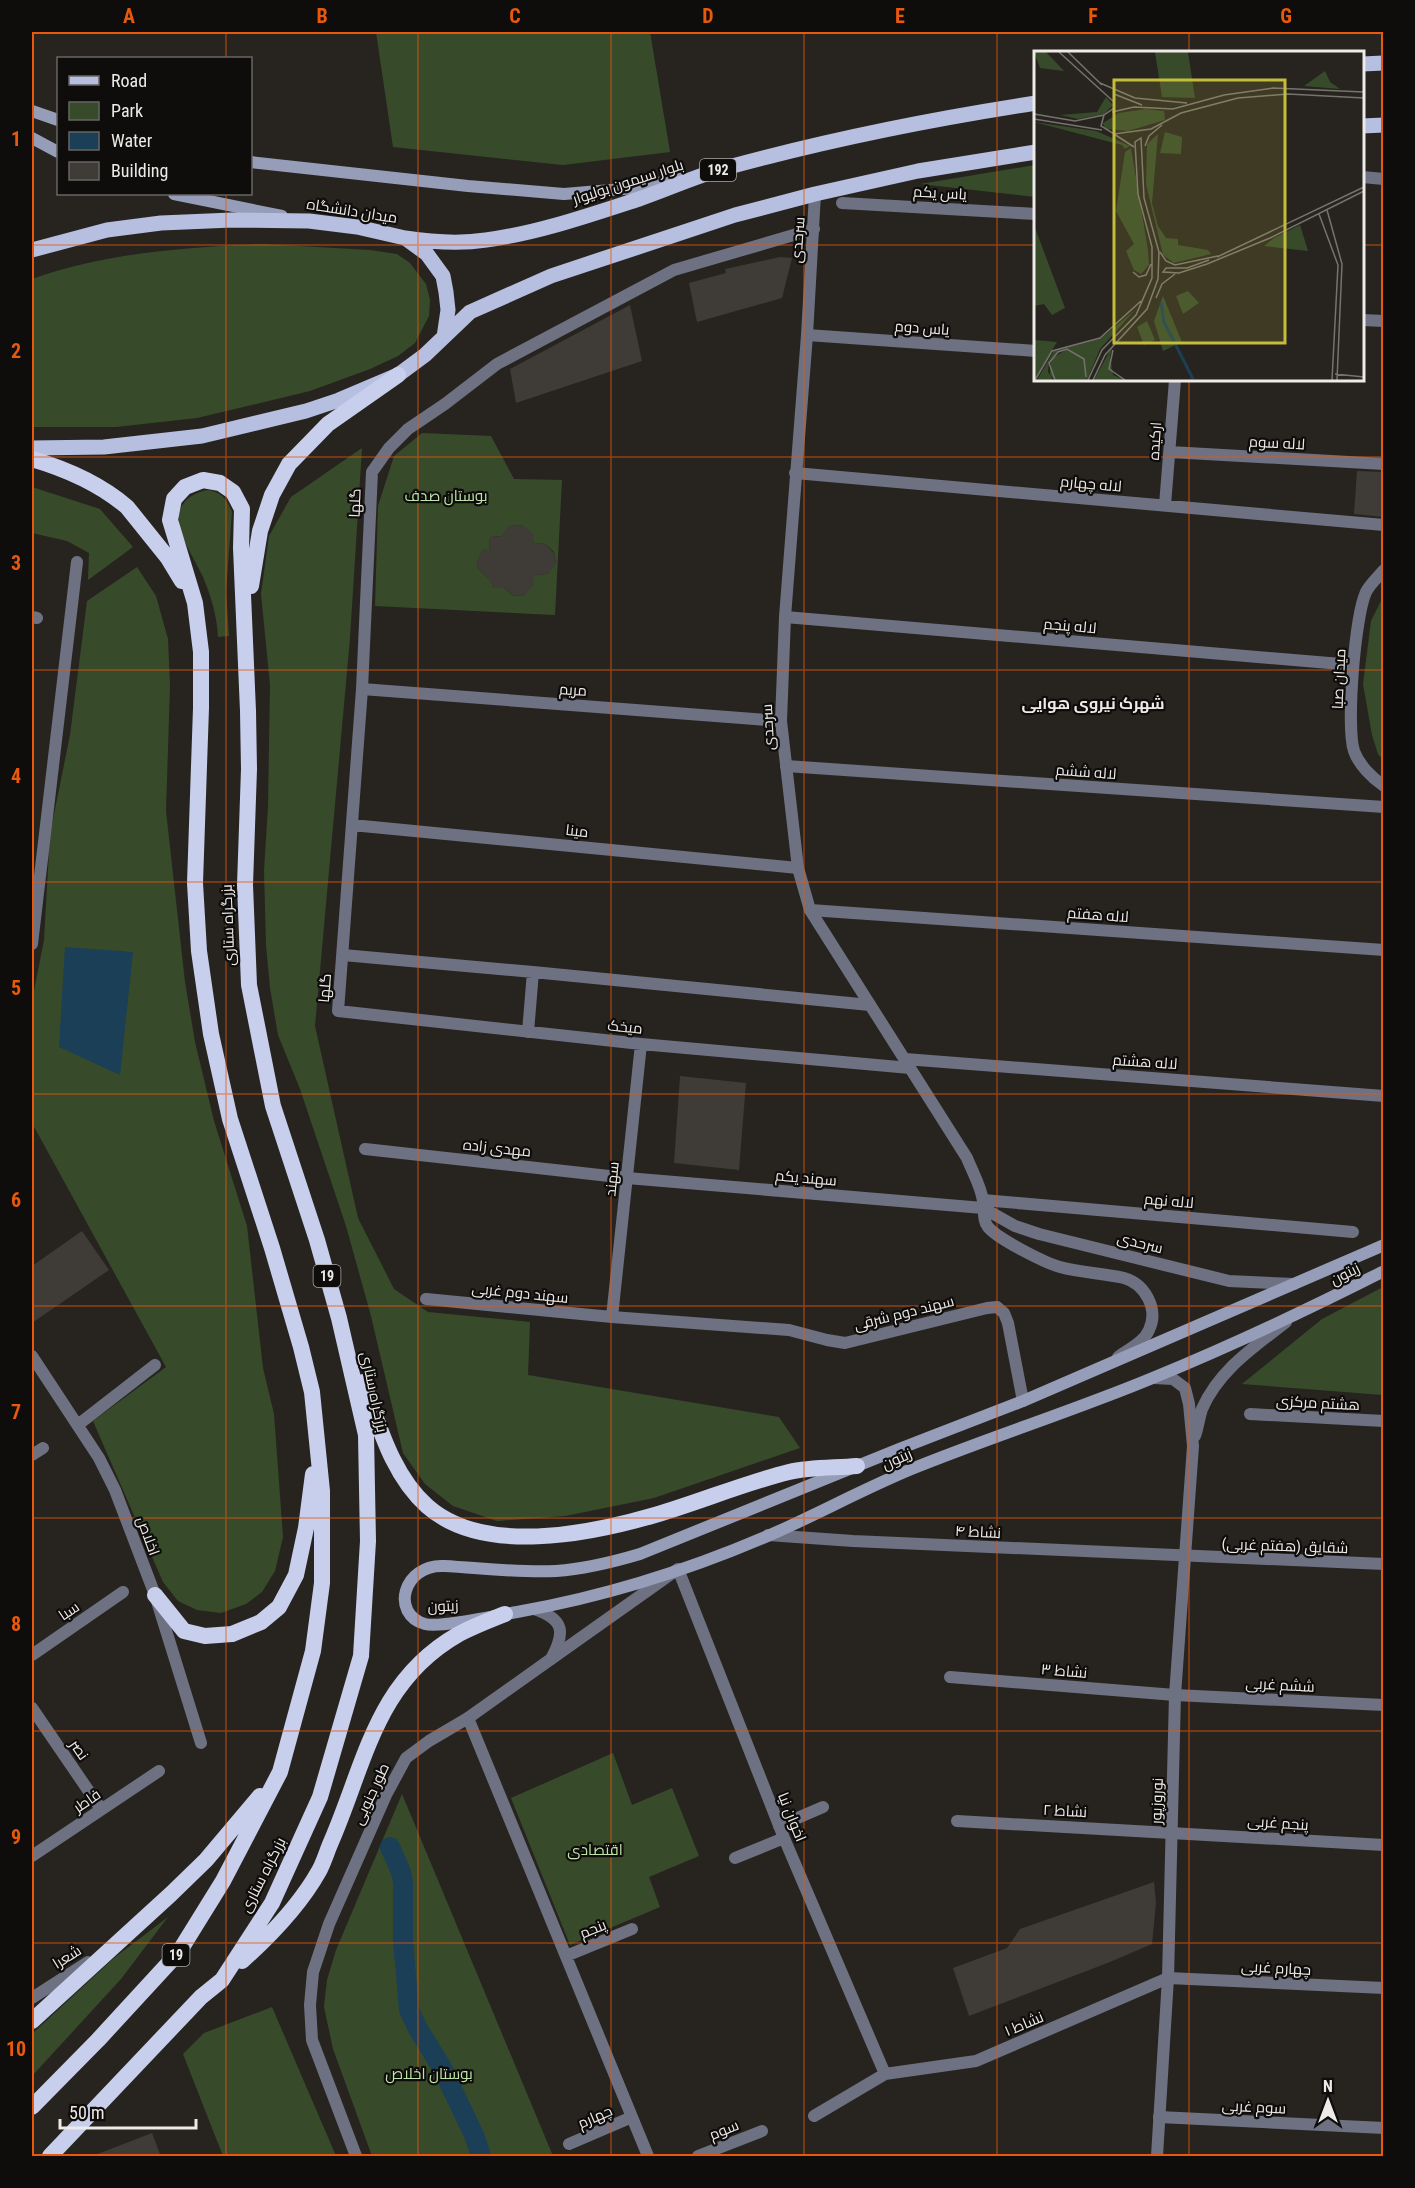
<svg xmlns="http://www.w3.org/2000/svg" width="1415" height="2188" font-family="'Roboto Condensed',Cairo,sans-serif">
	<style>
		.green { fill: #374b2b; fill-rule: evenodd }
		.water { fill: #1a3f56 }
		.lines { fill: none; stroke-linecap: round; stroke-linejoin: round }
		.canal { stroke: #1a3f56; stroke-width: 20 }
		.building { fill: #3f3b37 }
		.minor { stroke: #6d7182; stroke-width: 12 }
		.tertiary { stroke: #6d7182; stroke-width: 12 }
		.secondary { stroke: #969db8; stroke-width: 12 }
		.primary { stroke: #b7bfe1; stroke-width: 15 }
		.trunk { stroke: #c8cfec; stroke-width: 16 }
		.grid { fill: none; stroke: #e8590c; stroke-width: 1.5; stroke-opacity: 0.55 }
		.labels { text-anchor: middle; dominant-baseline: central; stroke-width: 4.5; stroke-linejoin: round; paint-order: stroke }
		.shield { fill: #0f0d0b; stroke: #aaa8a5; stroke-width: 1.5 }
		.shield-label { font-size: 14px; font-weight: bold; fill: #edeae7 }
		.street-label { font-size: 15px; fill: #edeae7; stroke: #0f0d0b }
		.park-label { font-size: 15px; fill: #bfe5aa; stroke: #0f0d0b }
		.neighbourhood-label { font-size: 16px; font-weight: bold; fill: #edeae7; stroke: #0f0d0b }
		.inset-river { fill: none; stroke: #1a3f56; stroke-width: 3 }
		.inset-road { fill: none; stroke: #76736f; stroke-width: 1.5 }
		.view { fill: #c6bc3c; fill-opacity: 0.15; stroke: #c6bc3c; stroke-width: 3 }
		.inset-edge { fill: none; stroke: #edeae7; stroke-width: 3 }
		.neatline { fill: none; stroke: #e8590c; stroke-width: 2 }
		.grid-label { font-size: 20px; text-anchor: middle; font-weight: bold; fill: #e8590c }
	</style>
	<rect width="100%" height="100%" fill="#27241f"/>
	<!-- green -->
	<path class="green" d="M376,32H650L670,152L563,165L393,147Z
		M1035,165V197L920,184Z
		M263,244L370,250L397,254L410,263L426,284L430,300L429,316L415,343L398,356L370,369L310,391L197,418L116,427H32V279C103,253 188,247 263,244Z
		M422,433L491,436L514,479L562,480L555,615L375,606L378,506L394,456ZM522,525L533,535V543L545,544L554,552L556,563L547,574L533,575V585L524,595L513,596L504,588H493L491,578H487L478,568L477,562L483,550L489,549L490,537L502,536L509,526Z
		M362,448L350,638L315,1026L358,1218L394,1289L428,1312L530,1322L528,1375L779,1417L800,1448L654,1498L565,1516L497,1521L453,1506L425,1484L403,1453L371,1316L346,1226L300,1089L278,1035L270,988L266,945L264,870L268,807L270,685L261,594L269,536L291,497Z
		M32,487L100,509L133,547L88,580L89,553L67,541L32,533Z
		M208,490C222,492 227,500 232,512L226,591L229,636L218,637C217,616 211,596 203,577C195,559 178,536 179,516C180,500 195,492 208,490Z
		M137,567L156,596L168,639L170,686L166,811L185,982L195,1042L214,1121L247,1226L263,1368L274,1414L283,1537L275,1571L262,1592L246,1604L221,1613L197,1610L178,1601L163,1582L93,1421L166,1367L32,1123V1001L44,940L50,834L70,735L87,601Z
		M1383,597L1384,760H1383L1378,754L1372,735L1363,684L1371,621Z
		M1383,1287V1395L1242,1384L1322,1319Z
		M613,1753L632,1805L672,1788L699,1856L649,1877L660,1907L570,1945L511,1798Z
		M402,1794L553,2156H372L333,2049L324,2007L327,1980L336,1950Z
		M168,1917L121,1979L32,2076V2034L114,1958Z
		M272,2007L336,2156H223L183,2054L204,2033Z"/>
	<!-- water -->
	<path class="water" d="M65,947L133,952L120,1075L59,1047Z"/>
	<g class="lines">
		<!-- canal -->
		<path class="canal" d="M390,1847L401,1872L403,1882V1941L409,2010L418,2029L441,2066L474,2135L481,2156"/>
	</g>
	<!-- building -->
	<path class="building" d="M780,257L792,258L782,298L697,322L689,283L726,273L725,269Z
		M630,305L642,361L516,403L510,369Z
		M1357,471L1383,472V517L1354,514Z
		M522,525L534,535V543L545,544L554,553L556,564L547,574L533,575L534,585L524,595L513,596L504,588H493L492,584L478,568L477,562L483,549H489L490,537L502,536L508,526Z
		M680,1076L746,1083L739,1170L674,1163Z
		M82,1231L109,1270L32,1323V1266Z
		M1154,1882L1156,1903L1152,1944L1110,1962L969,2016L953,1968L1007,1948L1020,1929Z
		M152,2133L161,2157H95V2155Z"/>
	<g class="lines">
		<!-- minor -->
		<path class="minor" d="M1362,177L1384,179
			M842,203L1036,214
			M814,229L674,270L497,364L445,404L408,429L389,448L372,472L362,689L338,1011L641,1044L910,1068
			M1362,320L1384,321
			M807,335L1036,351
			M1170,452L1384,464
			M795,473L1384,525
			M1165,505L1175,380
			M32,617L37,618
			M785,617L1353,665
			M362,689L781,721
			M786,766L1384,807
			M352,825L798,868
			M810,910L1384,950
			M32,944L77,562
			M343,955L533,972L870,1005
			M528,1032L533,972
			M905,1059L1384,1096
			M365,1149L627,1178L983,1208
			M983,1200L1353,1232
			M426,1299L612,1317L789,1330L827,1340L845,1343L987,1308L997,1307L1004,1313L1008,1323L1023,1401
			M612,1317L641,1044
			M32,1356L99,1458L115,1490L155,1595L201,1743
			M1250,1414L1384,1421
			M79,1424L155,1365
			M32,1455L43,1448
			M768,1535L853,1541L1384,1564
			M32,1655L123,1592
			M551,1659L678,1569L784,1838L885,2074
			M950,1677L1175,1695L1384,1705
			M32,1708L101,1809
			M468,1718L648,2156
			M957,1821L1384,1845
			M779,1826L823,1807
			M32,1856L159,1771
			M735,1858L784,1838
			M566,1956L632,1929
			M814,2116L885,2074L976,2061L1168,1978L1384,1988
			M1159,2117L1384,2128
			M569,2144L632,2117
			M698,2156L762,2131"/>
		<!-- tertiary -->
		<path class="tertiary" d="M815,194L807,335L785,617L781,721L798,868L810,910L967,1158C972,1171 981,1186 983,1201C985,1209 982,1220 988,1227C998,1239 1045,1263 1060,1267C1081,1273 1103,1273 1124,1278C1145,1284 1159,1309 1149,1330C1144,1342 1129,1349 1118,1357
			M1384,570C1378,577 1370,584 1366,592C1355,616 1346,726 1354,751C1359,765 1372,778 1384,786
			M983,1208L1015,1226L1039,1234L1229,1281L1294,1284
			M1154,1378L1173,1379L1185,1388L1189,1404L1193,1446L1175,1695L1168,1978L1157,2156
			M1195,1436C1198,1428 1199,1418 1202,1409C1219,1370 1254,1347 1286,1322
			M32,1998L88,1962
			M356,2156L312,2040L310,2005L313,1972L329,1924L386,1795L406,1758L429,1741L468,1718L551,1659C566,1632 564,1619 534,1609"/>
		<!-- secondary -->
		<path class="secondary" d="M32,111L58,120
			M32,138L58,152
			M250,162L468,186L564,194L635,188L681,178
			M174,194L282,216
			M1384,1245L1023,1401L899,1449L640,1554C613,1562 585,1569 556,1571C519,1573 481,1568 444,1566C403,1564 390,1614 425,1624C441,1628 498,1615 517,1612C603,1597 689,1570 770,1535C818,1514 865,1488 914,1468C993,1436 1076,1410 1155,1377C1233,1345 1309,1309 1384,1271"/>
		<!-- primary -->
		<path class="primary" d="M1362,64L1384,63
			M1362,126L1384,125
			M405,238C431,242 460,244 486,240C538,233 590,215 639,199C668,189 696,176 725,168C827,140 931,119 1036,103
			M32,250L107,230L161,223L232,220L309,221L357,227L405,238L427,254L443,276L446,292L448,310L444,337
			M32,448L104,447L202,436L306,411L339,400L398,375L425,355L470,312L551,276L735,215L815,194L918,171L1036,152"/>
		<!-- trunk -->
		<path class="trunk" d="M32,459C66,469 99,483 127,507L168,558L182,581
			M251,586L260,531L272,495L289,464L328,424L398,375
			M363,1382C379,1425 392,1475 427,1506C483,1556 590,1534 655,1515C700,1502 744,1483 789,1472C811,1467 835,1468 857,1466
			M155,1595L184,1631L205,1636L232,1634L261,1622L279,1607L296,1575L306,1528L313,1474
			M242,1961C271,1935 300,1905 319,1871C324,1862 327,1851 331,1842C366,1761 376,1681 459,1634C474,1626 490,1620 505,1614
			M32,2021L171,1894L206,1860L260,1796
			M32,2107L98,2040L179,1952L223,1881L280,1772L313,1651L322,1583V1491L312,1392L301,1347L272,1248L230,1119L211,1034L199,951L195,883L201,708V652L195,603L170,520L174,499L185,487L203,480L220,483L233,492L242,509L241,548L248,711L249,769L245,885L249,985L273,1106L317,1240L339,1318L366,1435L368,1541L361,1656L320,1797L272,1903L222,1980L201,1997L50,2156"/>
	</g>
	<!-- grid -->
	<path class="grid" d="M226,32V58M418,32V2156M611,32V2156M804,32V2156M997,32V2156M1189,32V52M226,194V2156M32,245H1036M1362,245H1384M1189,380V2156M32,457H1384M32,670H1384M32,882H1384M32,1094H1384M32,1306H1384M32,1518H1384M32,1731H1384M32,1943H1384"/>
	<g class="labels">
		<!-- shield labels -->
		<g class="shield">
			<rect x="700" y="159" width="36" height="22" rx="4.5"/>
			<rect x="313.5" y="1265" width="27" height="22" rx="4.5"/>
			<rect x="162.5" y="1944" width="27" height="22" rx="4.5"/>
		</g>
		<g class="shield-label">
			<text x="718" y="170">192</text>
			<text x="327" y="1276">19</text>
			<text x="176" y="1955">19</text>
		</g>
		<!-- street labels -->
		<g class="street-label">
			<text transform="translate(628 182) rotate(-18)">بلوار سیمون بولیوار</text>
			<text transform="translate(940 193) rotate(3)">یاس یکم</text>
			<text transform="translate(352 211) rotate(9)">میدان دانشگاه</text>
			<text transform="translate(798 240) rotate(-86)">سرحدی</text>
			<text transform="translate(922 328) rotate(4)">یاس دوم</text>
			<text transform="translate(1155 441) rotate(-86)">ارکیده</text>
			<text transform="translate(1277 443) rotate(3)">لاله سوم</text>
			<text transform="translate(1091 484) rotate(5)">لاله چهارم</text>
			<text transform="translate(355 503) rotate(-88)">گلها</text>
			<text transform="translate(1070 626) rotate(5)">لاله پنجم</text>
			<text transform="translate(1339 679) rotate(-87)">میدان صبا</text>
			<text transform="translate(573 690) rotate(4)">مریم</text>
			<text transform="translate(768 727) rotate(-93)">سرحدی</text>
			<text transform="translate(1086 772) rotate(4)">لاله ششم</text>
			<text transform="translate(577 831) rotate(6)">مینا</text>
			<text transform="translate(1098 915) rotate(4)">لاله هفتم</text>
			<text transform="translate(228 925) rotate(-92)">بزرگراه ستاری</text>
			<text transform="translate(325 988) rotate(-85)">گلها</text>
			<text transform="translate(625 1027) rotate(6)">میخک</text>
			<text transform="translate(1145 1062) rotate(4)">لاله هشتم</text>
			<text transform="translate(497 1148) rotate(6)">مهدی زاده</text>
			<text transform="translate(806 1178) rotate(5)">سهند يكم</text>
			<text transform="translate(612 1179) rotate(-84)">سهند</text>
			<text transform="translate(1169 1201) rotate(5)">لاله نهم</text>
			<text transform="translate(1140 1243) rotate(14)">سرحدی</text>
			<text transform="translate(1345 1274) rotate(-27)">زیتون</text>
			<text transform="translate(520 1293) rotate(6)">سهند دوم غربی</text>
			<text transform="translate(904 1313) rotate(-14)">سهند دوم شرقی</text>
			<text transform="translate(374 1392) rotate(78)">بزرگراه ستاری</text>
			<text transform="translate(1318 1403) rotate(3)">هشتم مرکزی</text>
			<text transform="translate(897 1459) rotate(-24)">زیتون</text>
			<text transform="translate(978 1532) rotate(3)">نشاط ۴</text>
			<text transform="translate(148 1536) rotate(70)">اخلاص</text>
			<text transform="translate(1285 1546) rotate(2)">شقایق (هفتم غربی)</text>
			<text transform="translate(443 1606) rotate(-2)">زیتون</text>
			<text transform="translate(69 1611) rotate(-34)">سبا</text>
			<text transform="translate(1064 1671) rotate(5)">نشاط ۳</text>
			<text transform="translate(1280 1685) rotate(3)">ششم غربی</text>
			<text transform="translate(79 1750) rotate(55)">نصر</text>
			<text transform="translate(371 1794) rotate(-65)">طور جنوبی</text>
			<text transform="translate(87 1801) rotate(-34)">فاطر</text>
			<text transform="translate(1157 1801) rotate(-88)">نوروزپور</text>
			<text transform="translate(1065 1811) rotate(3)">نشاط ۲</text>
			<text transform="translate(792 1817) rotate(68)">اخوان نیا</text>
			<text transform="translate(1278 1823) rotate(4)">پنجم غربی</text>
			<text transform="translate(263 1875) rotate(-63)">بزرگراه ستاری</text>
			<text transform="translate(593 1929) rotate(-22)">پنجم</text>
			<text transform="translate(67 1957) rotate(-32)">شعرا</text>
			<text transform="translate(1276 1968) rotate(3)">چهارم غربی</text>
			<text transform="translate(1024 2024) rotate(-23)">نشاط ۱</text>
			<text transform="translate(1254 2107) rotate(3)">سوم غربی</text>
			<text transform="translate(595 2117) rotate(-23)">چهارم</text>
			<text transform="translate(724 2130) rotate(-22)">سوم</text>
		</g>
		<!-- park labels -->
		<g class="park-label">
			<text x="446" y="496">بوستان صدف</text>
			<text x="595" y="1850">اقتصادی</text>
			<text x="429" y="2074">بوستان اخلاص</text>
		</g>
		<!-- neighbourhood labels -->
		<g class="neighbourhood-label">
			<text x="1093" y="703">شهرک نیروی هوایی</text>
		</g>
	</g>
	<!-- overview -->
	<g transform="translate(1034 51)">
		<rect width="330" height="330" fill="#27241f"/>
		<path d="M0,1H12L30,20L6,17ZM121,1H154L161,47L128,46ZM291,20L296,31L306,38L270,35ZM72,46L79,54L70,63L44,68L26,64L63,61ZM112,58L130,60L131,69L94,80L71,78L69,72L85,62ZM0,71L62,80L96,95L91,98L88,94ZM131,81L148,86L147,103L126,102ZM124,83L118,152L124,175L132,187L144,188V194L174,199L177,203L140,212L129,204L112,133L113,93ZM97,97L114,199L115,214L107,223L100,219L92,200L100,193L82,160L91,101ZM0,174L31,257L18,264L10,253L0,255ZM266,174L274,200L230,195L240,187ZM154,240L165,252L149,263L142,245ZM129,245L148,291L129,300L120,270ZM101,259L66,298L53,329H21L16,324L17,308L35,297L24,300L15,310L14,321L19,329H3L20,300L66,288ZM113,270L121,289L110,294L103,276ZM0,289L23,291L0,329ZM79,294L76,305L79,324L91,329H60Z" fill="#374b2b"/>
		<path class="inset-river" d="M127,251L130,271L159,328"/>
		<path class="inset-road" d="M25,1L80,51V57L70,64L67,75L80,83L117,78L147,62L204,47L254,43L330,47M34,1L68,34M66,32L101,47L153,52M80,43L108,54M78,61L100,56L139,58L190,44L239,37L330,41M0,63L41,70L70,64M0,68L68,79M80,83L100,96M111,95L115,85L128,74M293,159L308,213L303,329M285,163L304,214L298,329M126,201L132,210L141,214L184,205M183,206L330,136M175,209L153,217H132L129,221L145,222L173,213L236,187L330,140M99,221L105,226L112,224L117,213M122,247L128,233L141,223M79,299L75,318L91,329M301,323L330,326M1,329L18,300L66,287L107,250M21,329L15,312L24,301L33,298L50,308L52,326M54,329L68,299L102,264L118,227V196L104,143L101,91L107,87L110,147L125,201L124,228L113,258L71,304L59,329"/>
		<path class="view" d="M80,29H251V292H80Z"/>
		<rect width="330" height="330" class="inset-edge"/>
	</g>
	<!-- border -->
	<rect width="1415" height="2188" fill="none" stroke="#0f0d0b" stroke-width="66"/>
	<!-- legend -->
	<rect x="57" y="57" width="195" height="138" fill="#0f0d0b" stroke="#686563" stroke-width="1.5"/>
	<rect x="69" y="76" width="30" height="9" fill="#b7bfe1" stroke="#686563" stroke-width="1.5"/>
	<text x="111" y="87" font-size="18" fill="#edeae7">Road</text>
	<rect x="69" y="102" width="30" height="18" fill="#374b2b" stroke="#686563" stroke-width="1.5"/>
	<text x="111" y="117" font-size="18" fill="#edeae7">Park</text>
	<rect x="69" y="132" width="30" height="18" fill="#1a3f56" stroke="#686563" stroke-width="1.5"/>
	<text x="111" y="147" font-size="18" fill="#edeae7">Water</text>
	<rect x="69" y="162" width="30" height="18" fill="#3f3b37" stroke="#686563" stroke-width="1.5"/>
	<text x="111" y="177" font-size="18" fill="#edeae7">Building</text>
	<!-- north arrow -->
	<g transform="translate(1328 2101)" stroke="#0f0d0b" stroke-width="4.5" paint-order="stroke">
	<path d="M0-4.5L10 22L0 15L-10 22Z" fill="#edeae7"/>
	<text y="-9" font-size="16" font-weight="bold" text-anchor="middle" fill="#edeae7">N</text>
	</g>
	<!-- scale -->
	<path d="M60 2119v9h136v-9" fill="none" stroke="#edeae7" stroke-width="3"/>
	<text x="69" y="2119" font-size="18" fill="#edeae7" stroke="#0f0d0b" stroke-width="4.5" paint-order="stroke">50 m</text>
	<rect x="33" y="33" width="1349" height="2122" class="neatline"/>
	<g class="grid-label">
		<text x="129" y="23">A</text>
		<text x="322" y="23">B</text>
		<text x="515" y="23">C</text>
		<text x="708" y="23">D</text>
		<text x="900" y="23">E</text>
		<text x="1093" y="23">F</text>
		<text x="1286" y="23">G</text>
		<text x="16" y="146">1</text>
		<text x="16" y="358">2</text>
		<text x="16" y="570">3</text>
		<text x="16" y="783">4</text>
		<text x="16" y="995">5</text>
		<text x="16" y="1207">6</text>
		<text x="16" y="1419">7</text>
		<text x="16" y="1631">8</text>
		<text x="16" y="1844">9</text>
		<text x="16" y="2056">10</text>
	</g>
</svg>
